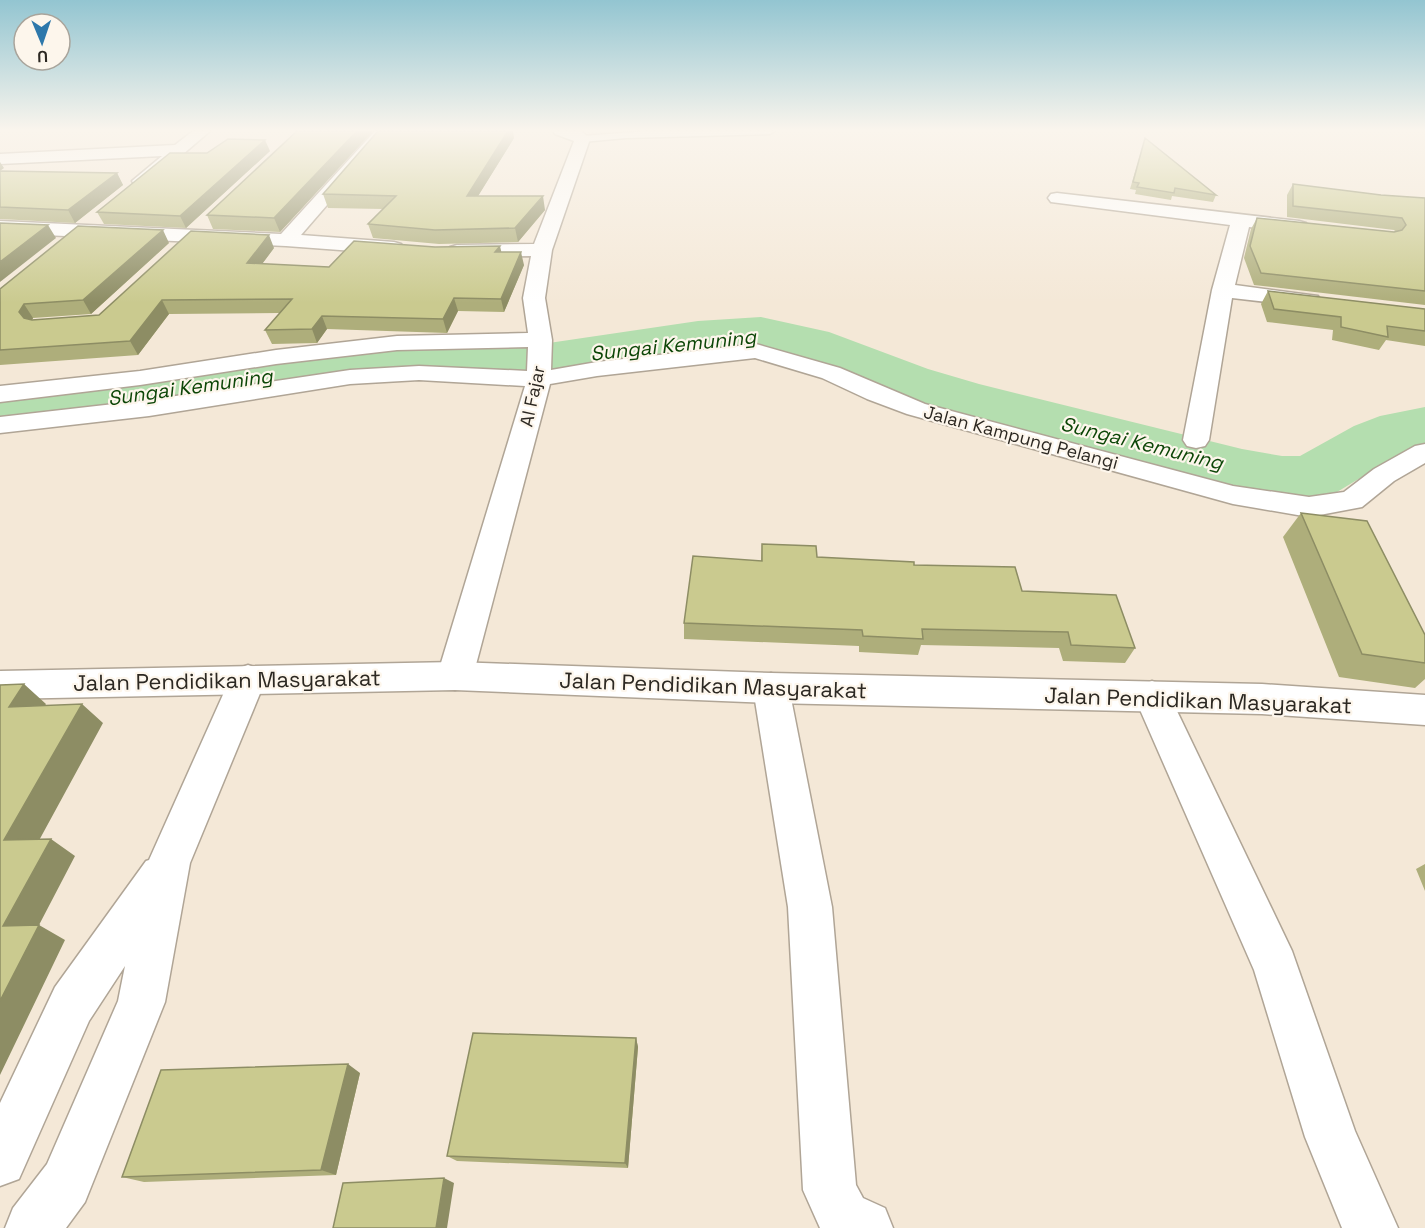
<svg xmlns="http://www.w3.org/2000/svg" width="1425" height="1228" font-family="'Space Grotesk',sans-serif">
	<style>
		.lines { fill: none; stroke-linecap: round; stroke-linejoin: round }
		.river { fill: #b4deaf; fill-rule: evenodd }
		.lane-casing { stroke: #b0a596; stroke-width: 3 }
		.street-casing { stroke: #b0a596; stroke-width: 3 }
		.secondary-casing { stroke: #b0a596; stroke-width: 3 }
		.lane { fill: #fff; fill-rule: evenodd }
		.street { fill: #fff; fill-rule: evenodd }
		.secondary { fill: #fff; fill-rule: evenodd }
		.wall { fill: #aeae7b }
		.shaded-wall { fill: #8d8d64 }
		.building { fill: #caca8f; stroke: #8d8d64; stroke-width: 1.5 }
		.labels { text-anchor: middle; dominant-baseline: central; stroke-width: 4.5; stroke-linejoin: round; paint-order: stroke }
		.far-street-label { font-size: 18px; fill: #2c2822; stroke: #fdf6ec }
		.far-water-label { font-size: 20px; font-style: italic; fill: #0c4607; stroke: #fdf6ec }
		.street-label { font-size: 22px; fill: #2c2822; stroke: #fdf6ec }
	</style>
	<rect width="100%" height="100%" fill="#f4e8d7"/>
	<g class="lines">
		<!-- river -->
		<path class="river" d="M761,317L829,332L928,369L979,384L1242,449L1282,456H1300L1354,426L1380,416L1425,407V445L1400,454L1337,492L1313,499L1282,500L1242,491L938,410L886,395L793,357L761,351L698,355L542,378L399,379L356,382L0,432V394L356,348L399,345L542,344L698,321Z"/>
		<!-- lane casing -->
		<g class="lane-casing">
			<path id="lane" d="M648,131H775L770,134L626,138L582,142L577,139L582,136Z"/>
		</g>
		<!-- street casing -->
		<g class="street-casing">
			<path id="street" d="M193,131H210L147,185H135L132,181L162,156L0,164V154L175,145Z
				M375,131H391L301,235L394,242L401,244L404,248L401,252L394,254L286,246L0,233V221L281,234Z
				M553,131H581L590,139L552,250L545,298L552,340L551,370L597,362L756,344L840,368L925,404L1233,486L1309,497L1344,492L1374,469L1415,446L1425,444V463L1394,481L1362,507L1309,517L1233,504L907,414L867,399L822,378L755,358L597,376L550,384L473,676L467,686L455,690L443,686L437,676L525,386L419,380L350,384L149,416L0,433V417L149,400L350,370L419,366L527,371L528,347L397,350L276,364L140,385L0,402V386L140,371L276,350L397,336L528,333L523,298L531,256L457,257L450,255L447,251L450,247L457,245L534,244L574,141L555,134Z
				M1057,193L1299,221L1306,223L1308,227L1306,231L1299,233L1249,227L1235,285L1310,295L1318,296L1321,301L1318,306L1310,307L1232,298L1209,440L1205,446L1196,448L1187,446L1183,440L1212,290L1230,225L1051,202L1048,198L1051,194Z
				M248,665L260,669L266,679L190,863L165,1002L85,1202L66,1228H5L13,1208L47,1164L118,1001L125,966L89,1021L19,1179L0,1186V1103L55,987L146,861L149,860L230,679L236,669Z
				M771,673L784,678L789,688L832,907L856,1185L863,1198L885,1208L893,1228H820L803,1190L788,907L753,688L758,678Z
				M1152,681L1165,686L1292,951L1355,1131L1398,1228H1342L1305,1137L1254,970L1134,696L1139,686Z"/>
		</g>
		<!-- secondary casing -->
		<g class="secondary-casing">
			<path id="secondary" d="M455,662L771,673L1262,684L1425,695V725L1262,714L771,703L455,690L0,699V671Z"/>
		</g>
		<!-- lane -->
		<use href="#lane" class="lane"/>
		<!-- street -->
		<use href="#street" class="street"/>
		<!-- secondary -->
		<use href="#secondary" class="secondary"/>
	</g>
	<!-- wall -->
	<path class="wall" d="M297,131H373L280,232L213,229L207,215Z
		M514,138L478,196L545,210L518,242L439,244L373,238L368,224L383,209L328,208L323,194Z
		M1145,138L1216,195L1213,202L1172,196L1171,200L1135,194L1136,190L1130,189Z
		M270,151L186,228L104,224L97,212L207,153Z
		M0,171L117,173L123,185L75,223L0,219Z
		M1293,184L1381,195L1425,198V305L1254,285L1244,258L1251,229L1257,218L1396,232L1394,230L1287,217V195Z
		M169,243L91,314L33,318L32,320L99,315L274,248L262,264L329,267L502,252L524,265L504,312L458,311L447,333L327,329L317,343L272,344L265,330L280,313L169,314L138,355L0,365V289Z
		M1268,291L1425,309V346L1386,340L1379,350L1332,340L1333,330L1267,322L1261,304Z
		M1301,513L1425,635V679L1415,688L1339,677L1283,537Z
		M762,544L817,557L914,565L1022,591L1135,648L1125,663L1063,661L1059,648L921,645L918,655L859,652V646L684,639V623L761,561Z
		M1425,864V891L1416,869Z
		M636,1038L638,1047L628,1168L457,1161L447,1156Z
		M360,1073L336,1175L144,1182L122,1177Z"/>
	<!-- shaded-wall -->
	<path class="shaded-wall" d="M357,131H373L280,232L274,218Z
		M508,131H513L514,138L470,209L467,196Z
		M265,140L270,151L186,228L180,216Z
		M0,162L4,168L0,171Z
		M117,173L123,185L75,223L68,210Z
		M543,196L545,210L518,242L515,228Z
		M48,225L56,238L0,282V262Z
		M163,230L169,243L91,314L83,300Z
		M269,235L274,248L253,276L247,263Z
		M500,246L503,259L495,252Z
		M521,252L524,265L504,312L501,299Z
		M454,298L458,311L447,333L443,319Z
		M162,300L169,314L138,355L130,341Z
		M24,304L33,318L29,326L19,312Z
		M322,316L327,329L317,343L312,329Z
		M24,684L46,704L32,726L9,707Z
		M82,704L103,723L30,857L4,840Z
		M51,839L75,856L39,925L65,940L0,1075V1001L3,926Z
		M636,1038L638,1047L628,1168L625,1163Z
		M348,1064L360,1073L336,1175L321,1170Z
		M444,1178L454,1183L447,1228H436Z"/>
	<!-- building -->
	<path class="building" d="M297,131H357L274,218L207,215Z
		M378,131H508L467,196H543L515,228L435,230L368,224L396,196L323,194Z
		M1145,138L1216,195L1175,188L1174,193L1137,187L1139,183L1133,182Z
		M228,139L265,140L180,216L97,212L170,153H207Z
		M0,171L117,173L68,210L0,207Z
		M1293,184L1381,195L1425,198V291L1261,273L1250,246L1257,218L1394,232L1402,230L1406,225L1402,218L1293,206Z
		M0,223L48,225L0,262Z
		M78,226L163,230L83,300L24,304L19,312L24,318L32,320L99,315L191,231L269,235L247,263L329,267L354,241L435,247L500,246L495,252H521L501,299L454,298L443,319L322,316L312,329L265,330L292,299L162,300L130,341L0,350V289Z
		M1268,291L1425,309V331L1387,326L1388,337L1341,327V317L1274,309Z
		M1301,513L1367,521L1425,635V663L1362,654Z
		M762,544L816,546L817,557L914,562V565L1015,567L1022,591L1116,595L1135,648L1071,645L1068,632L922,629L923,639L863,636L862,630L684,623L693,556L762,561Z
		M24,684L9,707L82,704L4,840L51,839L3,926L39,925L0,1001V685Z
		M473,1033L636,1038L625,1163L447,1156Z
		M348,1064L321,1170L122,1177L161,1070Z
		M444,1178L436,1228H333L343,1183Z"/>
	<!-- sky -->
	<linearGradient id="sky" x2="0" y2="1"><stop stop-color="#93c5d1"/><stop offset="0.43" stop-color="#faf5ed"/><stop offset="1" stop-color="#faf5ed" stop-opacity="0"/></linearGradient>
	<rect width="1425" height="303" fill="url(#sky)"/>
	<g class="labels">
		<!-- far-street labels -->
		<g class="far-street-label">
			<text transform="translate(532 396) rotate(-78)">Al Fajar</text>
			<text transform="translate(1021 437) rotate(15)">Jalan Kampung Pelangi</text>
		</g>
		<!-- far-water labels -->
		<g class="far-water-label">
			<text transform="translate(673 345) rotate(-6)">Sungai Kemuning</text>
			<text transform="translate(190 387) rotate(-8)">Sungai Kemuning</text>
			<text transform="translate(1142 443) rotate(14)">Sungai Kemuning</text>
		</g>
		<!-- street labels -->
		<g class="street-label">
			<text transform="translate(227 680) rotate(-1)">Jalan Pendidikan Masyarakat</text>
			<text transform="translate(713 685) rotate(2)">Jalan Pendidikan Masyarakat</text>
			<text transform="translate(1198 700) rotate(2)">Jalan Pendidikan Masyarakat</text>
		</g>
	</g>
	<!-- north arrow -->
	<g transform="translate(42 42) rotate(178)"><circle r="28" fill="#fdf6ec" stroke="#a9a49b" stroke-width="1.5"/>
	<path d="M0-4.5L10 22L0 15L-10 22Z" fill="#2e78ab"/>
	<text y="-9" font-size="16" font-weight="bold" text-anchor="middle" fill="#2c2822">U</text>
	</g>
</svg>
